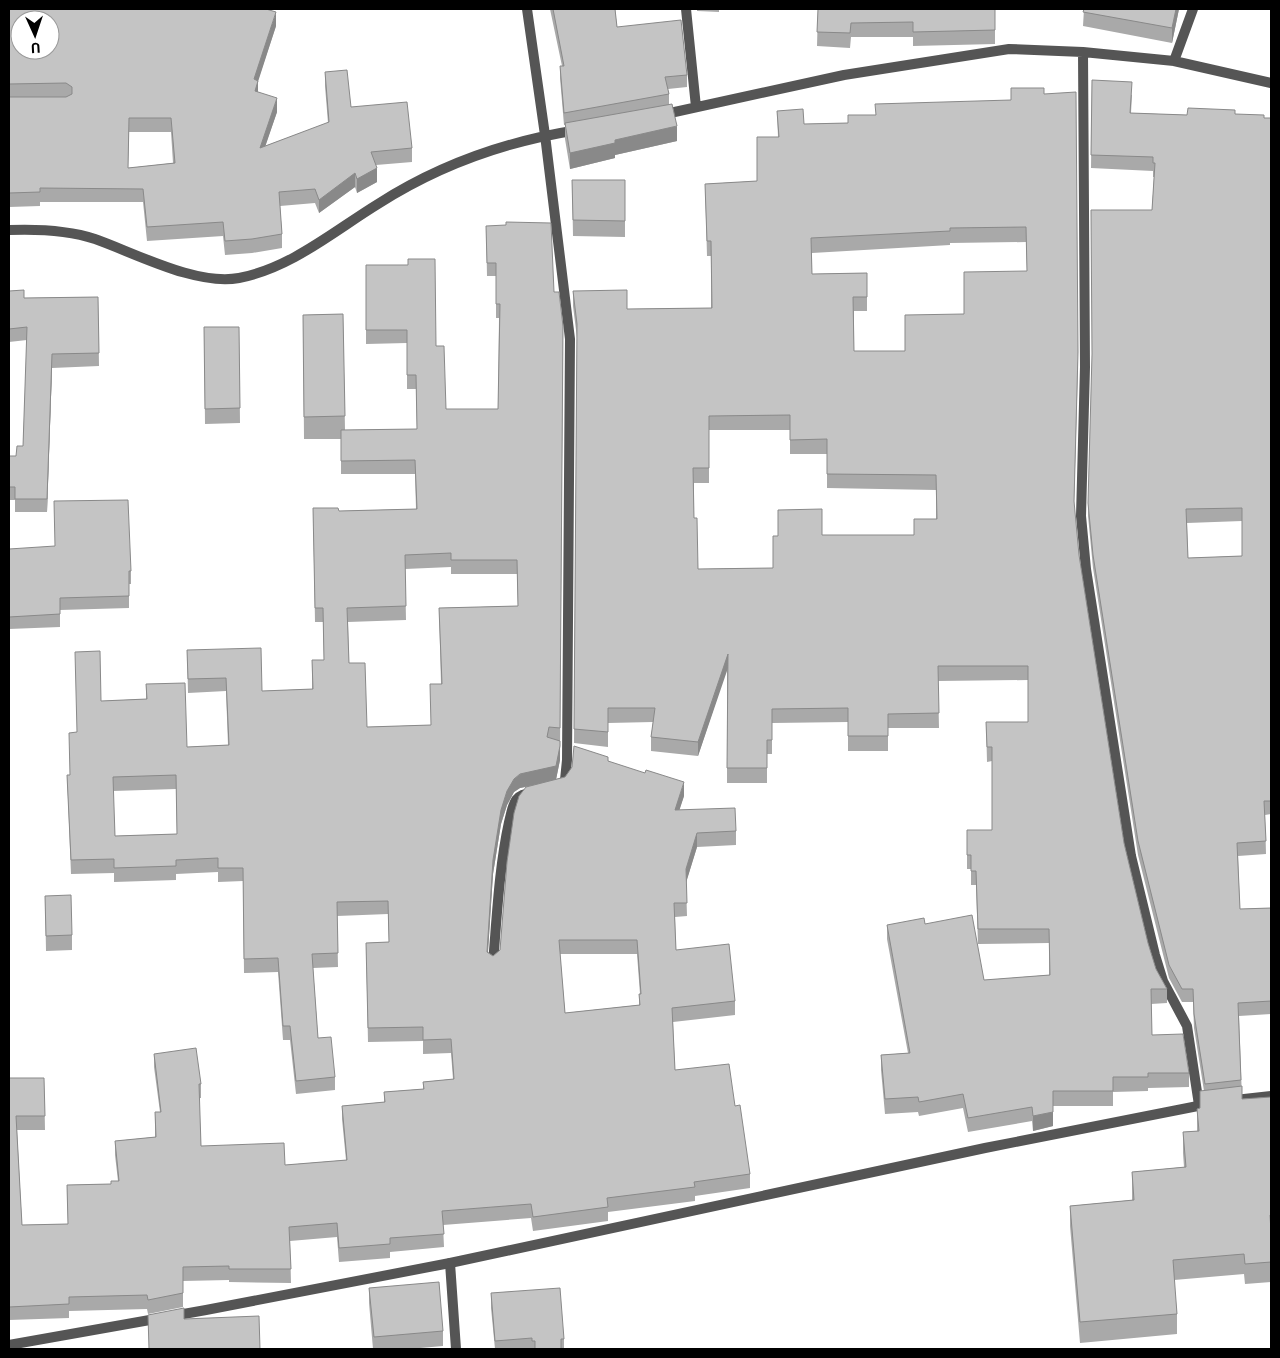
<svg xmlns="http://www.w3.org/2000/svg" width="1280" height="1358" font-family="Roboto,sans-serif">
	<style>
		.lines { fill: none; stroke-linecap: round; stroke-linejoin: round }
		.service { stroke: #555; stroke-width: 10 }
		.minor { stroke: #555; stroke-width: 10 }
		.tertiary { stroke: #555; stroke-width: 10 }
		.wall { fill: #a9a9a9; fill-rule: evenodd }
		.shaded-wall { fill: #898989 }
		.building { fill: #c4c4c4; stroke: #898989; fill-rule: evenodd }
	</style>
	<rect width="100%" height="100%" fill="#fff"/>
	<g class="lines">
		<!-- service -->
		<path class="service" d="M450,1263L456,1349"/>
		<!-- minor -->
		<path class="minor" d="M527,9L545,135L570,339L567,760L565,780L558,786
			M686,9L696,107
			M1083,52L1085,367L1081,516L1086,569L1131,856L1155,955L1163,981L1187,1026L1199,1105
			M1174,61L1193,9
			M661,115L844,75L1009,49L1083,52L1174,61L1271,83
			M9,230C36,229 68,230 95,239C135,253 196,286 239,278C291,268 334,231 378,204C439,165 507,141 578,130
			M493,963C497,916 499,868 509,822C511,815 512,806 516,800C521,794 525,794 532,793"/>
		<!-- tertiary -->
		<path class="tertiary" d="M1235,1100L1271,1096
			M9,1345L206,1310L450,1263L985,1148L1213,1103"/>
	</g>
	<!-- wall -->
	<path class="wall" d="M9,9L276,26L258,80V92L277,112L265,146L328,123L325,86V72L351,107L412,148V162L376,165L377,182L357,193L355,187L319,213L315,203L280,206L282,234V248L252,253L225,255L223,236L147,241L143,202H40V206L9,207ZM129,132H171L173,163L128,168Z
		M550,9H615L617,27L687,75V87L668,89L669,94V105L677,141L615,155V158L570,169L565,139V125H564L560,78V66H562Z
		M697,9H719V12L697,11Z
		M818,9H995V44L913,46V37H851L850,48L817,46Z
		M1084,9H1179L1172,43L1083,26Z
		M1092,80L1132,95L1131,113L1187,115L1235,114L1264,118H1271V814L1265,815L1266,854L1238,856L1240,909L1271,908V1014L1239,1016L1242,1099L1271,1097V1282L1245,1284L1244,1274L1174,1280L1177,1314V1334L1080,1343L1070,1226V1206L1132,1200V1172L1184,1167L1183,1153V1132L1197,1131V1109H1200L1204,1091L1194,1028L1193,1002H1182L1169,978L1138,855L1093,568L1088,516V503L1152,210L1154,177H1153V171L1091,168ZM1242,521V556L1188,558L1187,523Z
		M1044,94L1078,367L1074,505L1079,555L1124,843L1148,943L1156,969L1167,989V1003L1151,1004L1152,1035L1189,1073V1087L1148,1088V1091L1113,1092V1106H1053V1126L1033,1131L1032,1121L968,1132L963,1108L919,1116L918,1112L885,1114L881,1070V1055L908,1053L887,939V925L925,924L984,980L1049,975V943L978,944L976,885H971V869H967V830H992V761L987,762L986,722H1028V680L938,681L939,728H888V751H848V722L772,723V754H767V783H727V668L698,756L651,751V737L653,722L608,723V747L574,743L577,338L573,306V291L627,309L711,308V256H707L705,184L757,181L778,137L777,111L804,124L848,123L875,115L1011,100ZM1026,242L1027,271L964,314L905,351H854V311H867V273L812,274V253L950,245V243ZM709,430H790V454H827V488L936,490V519L914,535H822L773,568L698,569L694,518V483H709Z
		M572,180H625V237L573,236Z
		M486,226L554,292L563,326L560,760L556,779L565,777L608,761L684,796L679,810L736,831V845L697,847L686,882L687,916L675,917L676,950L735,1001V1015L673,1022L675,1070L735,1106L750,1174V1188L695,1196V1201L608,1212V1221L533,1231L531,1218L443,1225L444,1247L390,1252V1258L339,1262L337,1237L290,1241L291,1283L229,1282V1280L183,1281V1307L148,1314L147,1309L69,1311V1318L9,1320V1078H44L45,1130H17L22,1225L68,1224L67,1185L111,1184L118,1181L115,1155V1141L155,1137V1112H160L154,1067V1054L201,1084V1098H199L201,1146L285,1165L346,1160L342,1119V1106L384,1102V1092L423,1089V1082L453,1079L451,1053L423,1054V1041L368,1042L366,943L389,942L388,914L337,916L338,967L313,968L318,1038L335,1077V1090L296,1094L290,1040H283L278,972L244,973L243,881L218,882V872L176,874V880L114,882V873L71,874L67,775H70L77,733L101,701L146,699V684L187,747L228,745L226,691L188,693L187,650L262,691L312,689V660H324L323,622H315L313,508L339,511L416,509L415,474H341V439H304L303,315L343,314L345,430L417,429L416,389H407V343L366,344V265L436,346L446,409H498L499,318H496V276H487ZM451,567V574H517L518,606L439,608L441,684L431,725L367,727L349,663L348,622L406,620L405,569ZM526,787L500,950L493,956L488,952L493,874L501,824L507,805L514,792L520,788ZM176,789L177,834L115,836L113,791ZM560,954H637L640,994H639V1005L565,1013Z
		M9,291L24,298L98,297L99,366L52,368L47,512H15V500H9V456H16L23,446L27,340L9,342Z
		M204,327H239L240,423L205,424Z
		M9,549L131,571V584H129V608L60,610V627L9,629Z
		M45,896L72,935V950L46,951Z
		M369,1288L443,1331V1346L409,1349H373L369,1303Z
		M491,1293L564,1339V1349H495L491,1308Z"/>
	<!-- shaded-wall -->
	<path class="shaded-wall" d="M1176,9H1179L1172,43V28Z
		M276,12V26L256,88L258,81V94L255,105L254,79Z
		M277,98V112L260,162V148Z
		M677,126V141L615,155V158L570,169V153L615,140Z
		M377,168V182L357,193V179Z
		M355,173V187L319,213V200Z
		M52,354V368L47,512V499Z
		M728,654V668L698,756V742Z
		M560,746V760L556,780L520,788L514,792L507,805L501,824L493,874L487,966V952L493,860L501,810L507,791L514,779Z
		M684,782V796L675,824V810Z
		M697,833V847L686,883V869Z
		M1053,1112V1126L1033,1131V1116Z"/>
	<!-- building -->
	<path class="building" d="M9,9H266L276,12L254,79L258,81L255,91L277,98L260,148L329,122L325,72L347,70L351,107L407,102L412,148L371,152L377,168L357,179L355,173L319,200L315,189L279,192L282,234L252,239L225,241L223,222L147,227L143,189L40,188V192L9,193V97H66L72,94V87L66,83L9,84ZM20,20H50V50H20ZM129,118H171L175,163L128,168Z
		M553,9H615L617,27L681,20L687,75L665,77L669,94L564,113L560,66H564Z
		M818,9H995V30L913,32V22L851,23L850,33L817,32Z
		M1084,9H1176L1172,28L1083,12Z
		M1092,80L1132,82L1130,113L1187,115L1188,108L1235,110V114L1264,115V118H1271V801H1264L1266,841L1237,843L1240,909L1271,908V1001L1238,1003L1241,1080L1205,1084L1194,1014L1193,989H1182L1169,965L1138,841L1093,555L1088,503L1092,354L1091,210H1152L1155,163H1153V157L1091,155ZM1242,508V556L1188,558L1186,509Z
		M1011,88H1044V94L1076,92L1078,352L1074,501L1079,555L1124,843L1148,943L1156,969L1167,989H1151L1152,1035L1183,1034L1189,1073H1148V1077H1113V1091H1053V1112L1033,1116L1032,1107L968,1118L963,1094L919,1102L918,1097L885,1099L881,1055L910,1053L887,925L924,918L925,924L972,915L984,980L1050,975L1049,929H978L976,871H971V855H967V830H992V747H987L986,722H1028V666H938L939,713L888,714V736H848V708L772,709V740H767V768H727L728,654L698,742L651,737L655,708H608V732L574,729L577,324L573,291L627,290V309L712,308L711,241H707L705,184L757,181V137H779L777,111L803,109L804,124L848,123V115H876L875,104L1011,100ZM1026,227L1027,271L964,272V314L905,315V351H854L853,297H867V273L812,274L811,238L950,231V228ZM790,415V440L827,439V474L936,475L937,519H914V535H822V509L778,510V536H773V568L698,569L697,518H694L693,468H709V416Z
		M672,104L677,126L615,140V143L570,153L565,123Z
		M572,180H625V221L573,220Z
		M506,222L551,223L554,292H559L563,326L560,728L549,727L547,737L560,741V746L556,766L520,774L514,779L507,791L501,810L493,860L487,952L493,956L500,950L507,862L514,813L519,796L526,787L565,777L572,767L574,746L608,757V761L645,773L646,770L684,782L675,810L735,808L736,831L697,833L686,869L687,903H674L676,950L729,944L735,1001L672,1008L675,1070L729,1064L735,1106L740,1105L750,1174L694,1182L695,1187L607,1198L608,1207L533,1217L531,1204L442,1211L444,1234L390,1238V1244L339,1248L337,1223L289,1227L291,1269H229V1266L183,1267V1293L148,1300L147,1295L69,1297V1304L9,1307V1078H44L45,1116H16L22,1225L68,1224L67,1185L111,1184V1181H119L115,1141L156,1137L155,1112H161L154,1054L196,1048L201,1084H199L201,1146L284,1143L285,1165L347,1160L342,1106L385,1102L384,1092L424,1089L423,1082L454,1079L451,1039L423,1040V1027L368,1028L366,943L389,942L388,901L337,902L338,953L312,954L318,1038L331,1037L335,1077L296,1081L290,1026H283L278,958L244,959L243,868H218V858L176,860V866L114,868V859L71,860L67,775H70L69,733L77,732L75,652L100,651L101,701L147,699L146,684L185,683L187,747L229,745L226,678L188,679L187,650L261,648L262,691L313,689L312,660H324L323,608H315L313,508H338L339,511L417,509L415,460L341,461V430L417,429L416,375H407V330H366V265H408V259H435L436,346H444L446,409H498L500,304H496V263H487L486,226L506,225ZM451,553V560H517L518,606L439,608L442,684H430L431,725L367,727L365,663H349L347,608L406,606L405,555ZM176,775L177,834L115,836L113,777ZM559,940H637L641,994H639L640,1005L565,1013Z
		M24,290V298L98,297L99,353L52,354L47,499H15V487H9V456H16L17,446H23L27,327L9,329V291Z
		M343,314L345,416L304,417L303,315Z
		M204,327H239L240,408L205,409Z
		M128,500L131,571H129V596L60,598V614L9,617V549L55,546L54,501Z
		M71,895L72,935L46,936L45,896Z
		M1242,1086V1099L1271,1097V1214L1270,1215L1271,1232V1262L1245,1264L1244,1254L1173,1260L1177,1314L1080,1322L1070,1206L1134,1200L1132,1172L1186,1167L1183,1132L1199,1131L1197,1109L1200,1108V1091Z
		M439,1282L443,1331L374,1337L369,1288Z
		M560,1288L564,1339H561V1349H535V1341H532V1338L495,1341L491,1293Z
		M184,1308V1319L259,1316L260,1349H149L148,1315Z"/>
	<!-- border -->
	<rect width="1280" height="1358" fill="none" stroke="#000000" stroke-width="20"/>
	<!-- north arrow -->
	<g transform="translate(35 35) rotate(177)"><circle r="24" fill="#ffffff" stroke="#999999"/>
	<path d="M0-4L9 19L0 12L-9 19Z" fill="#000000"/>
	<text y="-8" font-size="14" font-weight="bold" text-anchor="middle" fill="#000000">U</text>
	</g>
</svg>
